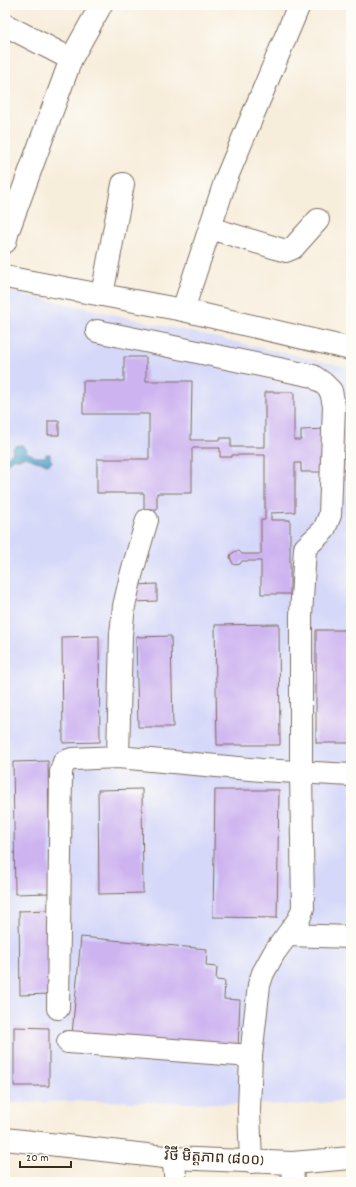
<svg xmlns="http://www.w3.org/2000/svg" width="356" height="1187" font-family="Dekko,'Noto Sans Khmer',sans-serif">
	<style>
		.built { fill: #d5d8f9 }
		.water { fill: #4da4ca; stroke: #446774 }
		.building { fill: #cdb4f0 }
		.lines { fill: none; stroke-linecap: round; stroke-linejoin: round }
		.minor-casing { stroke: #7d6e60; stroke-width: 24 }
		.major-casing { stroke: #7d6e60; stroke-width: 24 }
		.minor { stroke: #fff; stroke-width: 22 }
		.major { stroke: #fff; stroke-width: 22 }
		.labels { text-anchor: middle; dominant-baseline: central; stroke-width: 3.5; stroke-linejoin: round; paint-order: stroke }
		.street-label { font-size: 15px; fill: #3b2a1e; stroke: #fdfcf7 }
	</style>
	<rect width="100%" height="100%" fill="#fdfcf7"/>
	<filter id="ink" filterUnits="userSpaceOnUse"><feTurbulence type="fractalNoise" baseFrequency=".025" numOctaves="2"/><feDisplacementMap in="SourceGraphic" scale="8" xChannelSelector="R" yChannelSelector="G"/><feConvolveMatrix kernelMatrix="1 2 1 2 8 2 1 2 1" color-interpolation-filters="sRGB"/></filter>
	<filter id="wash" filterUnits="userSpaceOnUse"><feTurbulence type="fractalNoise" baseFrequency=".012" numOctaves="4" result="noise"/><feDisplacementMap in="SourceGraphic" scale="16" xChannelSelector="R" yChannelSelector="G"/><feGaussianBlur stdDeviation="0.9" result="paint"/><feColorMatrix in="noise" values="0 0 0 0 0 0 0 0 0 0 0 0 0 0 0 0 0 1.4 0 .05"/><feComposite in="paint" operator="in"/></filter>
	<g filter="url(#wash)">
		<rect width="100%" height="100%" fill="#f7eddb"/>
		<!-- built -->
		<path class="built" d="M5,290L351,368V1100L297,1105L94,1101L5,1103Z"/>
		<!-- water -->
		<path class="water" d="M22,445L28,453L31,454L35,457H46V454H50V458L52,462L48,465L43,462C32,462 32,457 22,457L20,459H16L14,458L6,464L5,466V458L13,453L12,449L16,446Z"/>
		<g id="blocks">
			<!-- building -->
			<path class="building" d="M124,357H146V381H192L191,440H220V438H231V447H265V392H294V440H301V430L328,429V472H301V463H295V512L271,513V520H290V594H261V561H242L240,564L236,565L233,564L230,557L231,554L236,551H239L242,554H261V520H265V455H232V457H220V448H192V493H157V509H144V493H97V459H149V414H83V381H124Z
				M48,421H59V435H48Z
				M157,584V601L135,602V585Z
				M279,624L280,745H217L215,625Z
				M316,630H351V743H316Z
				M99,636L100,742L63,743L62,637Z
				M171,636L173,727H138L136,637Z
				M48,761L50,893L15,894L13,762Z
				M142,789L143,893L99,894L98,790Z
				M215,790H279L277,918L213,917Z
				M50,910L52,994L20,995L19,911Z
				M81,937L207,949L206,966L217,967L216,980L225,981L224,999L240,1000L238,1049L72,1034Z
				M14,1027L49,1028V1086H14Z"/>
		</g>
	</g>
	<g filter="url(#ink)">
		<use href="#blocks" fill-opacity="0" stroke="#7d6e60" stroke-width="1"/>
		<g class="lines">
			<!-- minor casing -->
			<g class="minor-casing">
				<path id="minor" d="M5,25L71,59
					M210,228L286,251L293,248L318,220
					M5,242L8,231L71,59L101,5
					M5,277L183,310L351,349
					M102,295L123,184
					M183,310L226,179L299,5
					M97,331L313,376L323,383L331,391L334,406L330,515L324,530L305,548L301,615V772L303,908L299,919L274,953L263,973L259,985L251,1056L249,1110L251,1162
					M118,757L121,634L124,606L132,572L147,520
					M288,935L351,937
					M58,1008L61,772L64,762L72,759L118,757L261,770L351,775
					M68,1042L251,1056
					M173,1158L176,1182
					M292,1163L293,1182"/>
			</g>
			<!-- major casing -->
			<g class="major-casing">
				<path id="major" d="M5,1139L173,1158L292,1163L351,1158"/>
			</g>
			<!-- minor -->
			<use href="#minor" class="minor"/>
			<!-- major -->
			<use href="#major" class="major"/>
		</g>
	</g>
	<g class="labels">
		<!-- street labels -->
		<g class="street-label">
			<text transform="translate(214 1159) rotate(3)">វិថី មិត្តភាព (៨០០)</text>
		</g>
	</g>
	<!-- margin -->
	<rect width="356" height="1187" fill="none" stroke="#fdfcf7" stroke-width="20"/>
	<!-- scale -->
	<path d="M20 1161v6h51v-6" fill="none" stroke="#3b2a1e" stroke-width="2"/>
	<text x="26" y="1161" font-size="12" fill="#3b2a1e" stroke="#fdfcf7" stroke-width="3" paint-order="stroke">20 m</text>
</svg>
